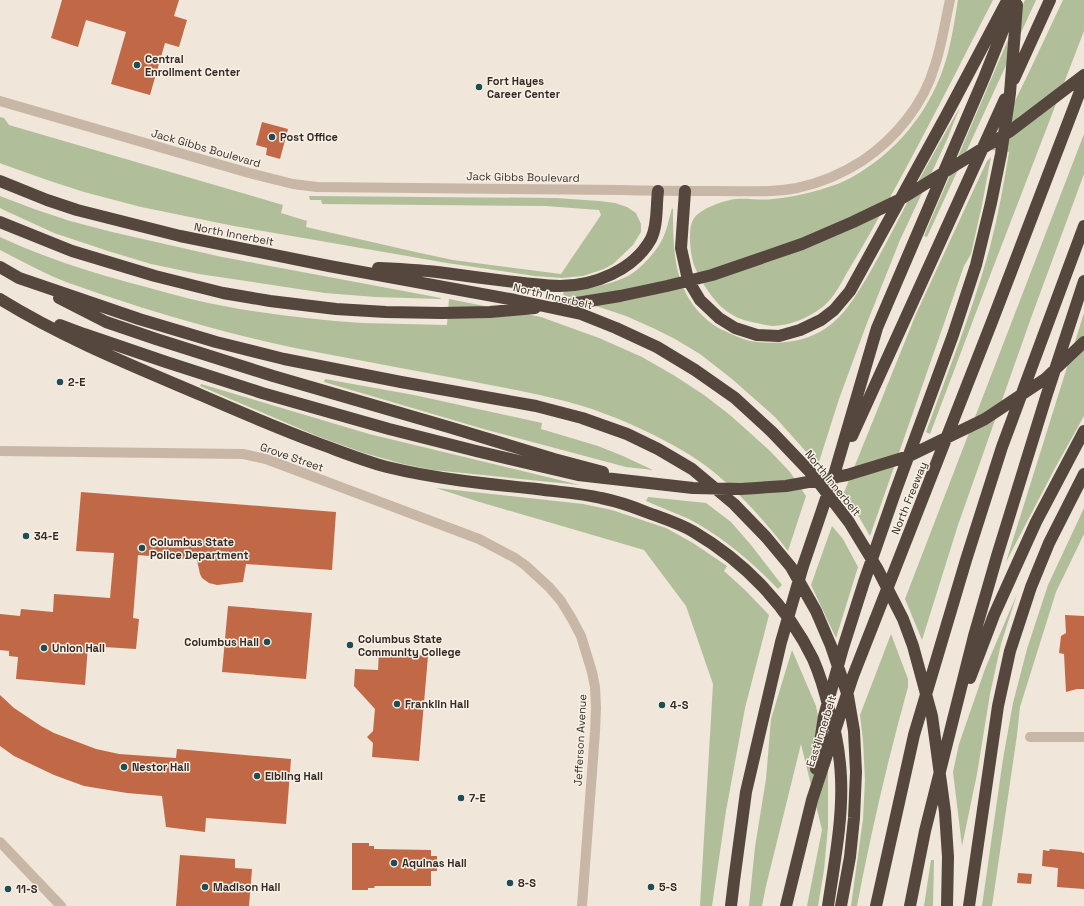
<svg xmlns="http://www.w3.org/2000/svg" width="1084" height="906" font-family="'Space Grotesk',sans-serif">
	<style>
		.green { fill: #b1be9a }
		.building { fill: #c16946 }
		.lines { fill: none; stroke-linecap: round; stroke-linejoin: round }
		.minor { stroke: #c8b7a6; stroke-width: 10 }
		.tertiary { stroke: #c8b7a6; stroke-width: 10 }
		.motorway { stroke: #55463e; stroke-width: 12 }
		.poi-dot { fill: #1e4e54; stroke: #f8f0e5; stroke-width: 1.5 }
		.labels { text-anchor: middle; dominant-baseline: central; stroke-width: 3; stroke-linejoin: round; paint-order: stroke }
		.poi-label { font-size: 11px; font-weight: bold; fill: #342b27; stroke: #f8f0e5; text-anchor: start }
		.street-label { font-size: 11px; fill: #342b27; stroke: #f8f0e5 }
	</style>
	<rect width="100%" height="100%" fill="#f0e6d9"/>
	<!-- green -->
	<path class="green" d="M958,0H993C954,76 916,152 874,226C866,241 857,256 848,271C841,283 835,296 824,306C810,317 790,326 772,326C763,325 753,322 744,320C725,314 713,300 703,283C699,276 695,269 693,262C690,251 688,229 693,220C698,210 720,202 730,200C744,197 759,201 773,199C796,197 834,188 854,176C895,153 928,113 943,69C951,47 954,23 958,0Z
		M1025,0H1036L927,237L924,236Z
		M1063,0H1084V31L991,273L930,434L926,432C948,371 973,310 990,247C998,216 1004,183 1009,152L991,150L1031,68Z
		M960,107L946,142L900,240L867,323L839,399L818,465L775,417L732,379L700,354L675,339L653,328L626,316L563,295L564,291C585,289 607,286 626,277C639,271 656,252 662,240C667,230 669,219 672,208L673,209C673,248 673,287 703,316C709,322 717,328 725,331C733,335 742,339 750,341C775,345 805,343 826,328C844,316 855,297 866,279C882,252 896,224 910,197C926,166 943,137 960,107Z
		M0,117L4,118L9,125L283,205L281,213L307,221L306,227L420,253L453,260L561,274L601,215L599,210L545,206L322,204L321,200H310L309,196L556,198L599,201L615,203L627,207L636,213L641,224V232L633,245L613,264L604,269L583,276L562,278L535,276L447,263L315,240L234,226L141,207L84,192L50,181L2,164L0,163Z
		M1084,134V174L1031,318L958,525L922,640L905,599Z
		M991,157L982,205L971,254L964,266L870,536L859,517L843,495L916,314L987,161Z
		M0,196L34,209L70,221L112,232L222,257L441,298L440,299L375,297L325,293L199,274L151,264L108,251L54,233L6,211L0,208Z
		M0,237C47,259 96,274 146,287C174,295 201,302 229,307C272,315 318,320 362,323C390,324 419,324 447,325L449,299L541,317L599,338L642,357L675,376L704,395L730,415L770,451L790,472L806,496L788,551C761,516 728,479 690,455C659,436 626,421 592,409C552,396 510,389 470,381C411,370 353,359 295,348C243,337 191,323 140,307C116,299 91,291 66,282C43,273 22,261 0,250Z
		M1084,313V416L1054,470L1006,562Z
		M325,379L414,395L542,423L541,429L598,446L623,456L653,470L626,467L487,430L324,382Z
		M201,384L369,434L580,485L433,470L403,464L364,453L317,436L200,386Z
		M436,488L583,504L612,510L666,528L693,543L727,566L724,571L745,590L769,615L745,708L726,811L712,906H700L713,684L686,606L644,550L476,501Z
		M648,497L706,503L731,522L751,545L782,585L778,589C752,562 723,537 689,519C675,513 660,507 646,501Z
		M1084,508V534L1056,592L1020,707L1017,735L992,906H982L1003,759L1013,703L1027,649L1048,585Z
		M832,526L843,539L858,567L836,638L811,585Z
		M1017,594L1001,644L990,694L977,774L962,846L953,772L959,744L985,669Z
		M891,634L908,679V687C888,759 871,832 857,906H851L863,819L865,780L863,740L860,715Z
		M792,650L816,706L828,770V827L824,870L818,906H807L822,830L801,744L766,886L762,906H749L755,847L766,779L771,719Z
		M931,860H934L933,906H924Z"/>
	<!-- building -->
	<path class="building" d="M62,0H179L174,16L187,20L179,47L165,43L150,95L111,84L126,32L86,20L78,47L51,38Z
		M262,122L288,129L280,159L266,155L267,148L256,145Z
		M81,492L336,512L332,570L246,564L243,582L217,585L209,583L202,578L200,574L197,560L138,555L133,618L139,619L136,649L88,646L85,685L16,679L18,657L9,656V651L0,650V614L20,616L21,609L53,612L54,594L110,598L114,553L76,551Z
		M228,606L312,613L306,679L222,672Z
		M1065,615L1084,616V689H1077L1066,692L1064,654L1059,653L1061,636L1066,633Z
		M379,652L428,656L419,761L372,757L373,743L367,737L373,731L375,709L354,686L355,669L378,670Z
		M0,695L14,708L41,726L54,733L96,749L119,754L176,758L177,749L291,759L286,824L206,818L205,832L166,827L162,796L127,793L84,786L54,775L14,756L0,746Z
		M352,843H369V846H374V849L431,850V856H437V871H431V886H375L374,888H368V890H352Z
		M1050,849L1082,852V853H1084V889L1057,887L1058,868L1042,866L1043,850L1049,851Z
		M180,855L235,859V868L252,869L249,906H176Z
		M1018,873L1032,874L1031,884L1017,883Z"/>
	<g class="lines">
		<!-- minor -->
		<path class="minor" d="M0,451L243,454L266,459L479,539L515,558L525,565L549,587L561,601L572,619L581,636L592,672L595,687L596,708L595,732L582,906
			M1030,737H1084
			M0,842L61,906"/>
		<!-- tertiary -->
		<path class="tertiary" d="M0,101L249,173L293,184L317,187C419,188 521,189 622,190C654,191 687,191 719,191C745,191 772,193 797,188C820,183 842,174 862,161C895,139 924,104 935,65C942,44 945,22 950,0"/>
		<!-- motorway -->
		<path class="motorway" d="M1014,79L1050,0
			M0,181L47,200L77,210L180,236L329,266L515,300L581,314L616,328L657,347L695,370L735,398L772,432L813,475L849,522L877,568L903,619L913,646L932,716L945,812L948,857L947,906
			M685,191L681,248L688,280L700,300L719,318L735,328L757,335L779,336L800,330L821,320L834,310L850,291L946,116L1007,1
			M0,222L72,251L155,276L223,293L270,301L336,309L386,312L442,313L490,312L535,308
			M0,267L19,278L139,319L216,342L284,359L401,382L536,406L582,418L627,434L658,449L692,469L734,504L766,537L791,567L816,611L831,646L848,696L854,731L856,772L854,818L850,857L841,906
			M378,268C400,269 423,270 445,273C474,277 503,281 533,284C542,285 551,286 560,286C594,286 634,270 651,239C658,225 656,206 658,191
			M59,298L106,322L156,339L273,376L452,428L554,459L603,472
			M0,299C63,338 133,366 201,395C240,412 280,429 320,444C342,452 364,461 387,467C436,479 487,484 537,489C558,492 580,493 601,498C616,501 631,506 646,512C662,518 679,523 694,532C745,562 787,606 813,659C820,675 825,692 829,709C836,731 840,755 841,778C843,819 834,865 828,906
			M558,306L620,296L667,286L712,275L802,244L853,222L901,199L1009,132L1084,75
			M60,325L84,334L166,362L262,393L389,429L476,451L578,475L693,488L741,489L786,486L847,475L909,456L985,419L1045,379L1084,342
			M852,436L1005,99
			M970,678L994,615L1036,522L1084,431
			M816,769L824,716L843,648L864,582L896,490L953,335L976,265L991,203L1001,154L1010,93L1017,5
			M731,906L734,881L746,792L781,642L803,566L834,475L877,328L984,78L1015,0
			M786,906L812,800L853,676L993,319L1084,81
			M876,906L914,735L966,560L1002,447L1084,226
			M910,906L925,831L974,636L997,556L1046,397L1084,281
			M969,906L998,706L1010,651L1031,587L1049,543L1084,474"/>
	</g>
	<!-- markers -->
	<g class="poi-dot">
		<circle cx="137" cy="65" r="4"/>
		<circle cx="479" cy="87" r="4"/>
		<circle cx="272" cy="137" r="4"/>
		<circle cx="60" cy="382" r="4"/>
		<circle cx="26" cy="536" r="4"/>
		<circle cx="142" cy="548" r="4"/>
		<circle cx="267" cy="642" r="4"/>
		<circle cx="350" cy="645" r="4"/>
		<circle cx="44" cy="648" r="4"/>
		<circle cx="397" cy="704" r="4"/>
		<circle cx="662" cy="705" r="4"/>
		<circle cx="124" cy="767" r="4"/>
		<circle cx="257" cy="776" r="4"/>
		<circle cx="461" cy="798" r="4"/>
		<circle cx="394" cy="863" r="4"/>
		<circle cx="510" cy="883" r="4"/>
		<circle cx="205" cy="887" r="4"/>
		<circle cx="651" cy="887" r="4"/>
		<circle cx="8" cy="889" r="4"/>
	</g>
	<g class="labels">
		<!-- poi labels -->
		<g class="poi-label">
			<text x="145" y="59">Central<tspan x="145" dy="13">Enrollment Center</tspan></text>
			<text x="487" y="81">Fort Hayes<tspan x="487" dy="13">Career Center</tspan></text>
			<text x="280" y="137">Post Office</text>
			<text x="68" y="382">2-E</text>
			<text x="34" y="536">34-E</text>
			<text x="150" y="542">Columbus State<tspan x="150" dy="13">Police Department</tspan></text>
			<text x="358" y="639">Columbus State<tspan x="358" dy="13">Community College</tspan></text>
			<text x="259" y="642" text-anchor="end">Columbus Hall</text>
			<text x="52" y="648">Union Hall</text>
			<text x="405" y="704">Franklin Hall</text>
			<text x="670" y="705">4-S</text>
			<text x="132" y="767">Nestor Hall</text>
			<text x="265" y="776">Eibling Hall</text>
			<text x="469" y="798">7-E</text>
			<text x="402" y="863">Aquinas Hall</text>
			<text x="518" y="883">8-S</text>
			<text x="213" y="887">Madison Hall</text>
			<text x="659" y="887">5-S</text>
			<text x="16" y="889">11-S</text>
		</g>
		<!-- street labels -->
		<g class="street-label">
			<text transform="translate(206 148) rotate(16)">Jack Gibbs Boulevard</text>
			<text transform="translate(523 177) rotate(1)">Jack Gibbs Boulevard</text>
			<text transform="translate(234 234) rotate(11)">North Innerbelt</text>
			<text transform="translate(553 296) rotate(13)">North Innerbelt</text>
			<text transform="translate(292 457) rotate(19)">Grove Street</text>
			<text transform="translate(833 483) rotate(51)">North Innerbelt</text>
			<text transform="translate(909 498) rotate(-68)">North Freeway</text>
			<text transform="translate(821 731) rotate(-72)">East Innerbelt</text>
			<text transform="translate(580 740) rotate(-87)">Jefferson Avenue</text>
		</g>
	</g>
</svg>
